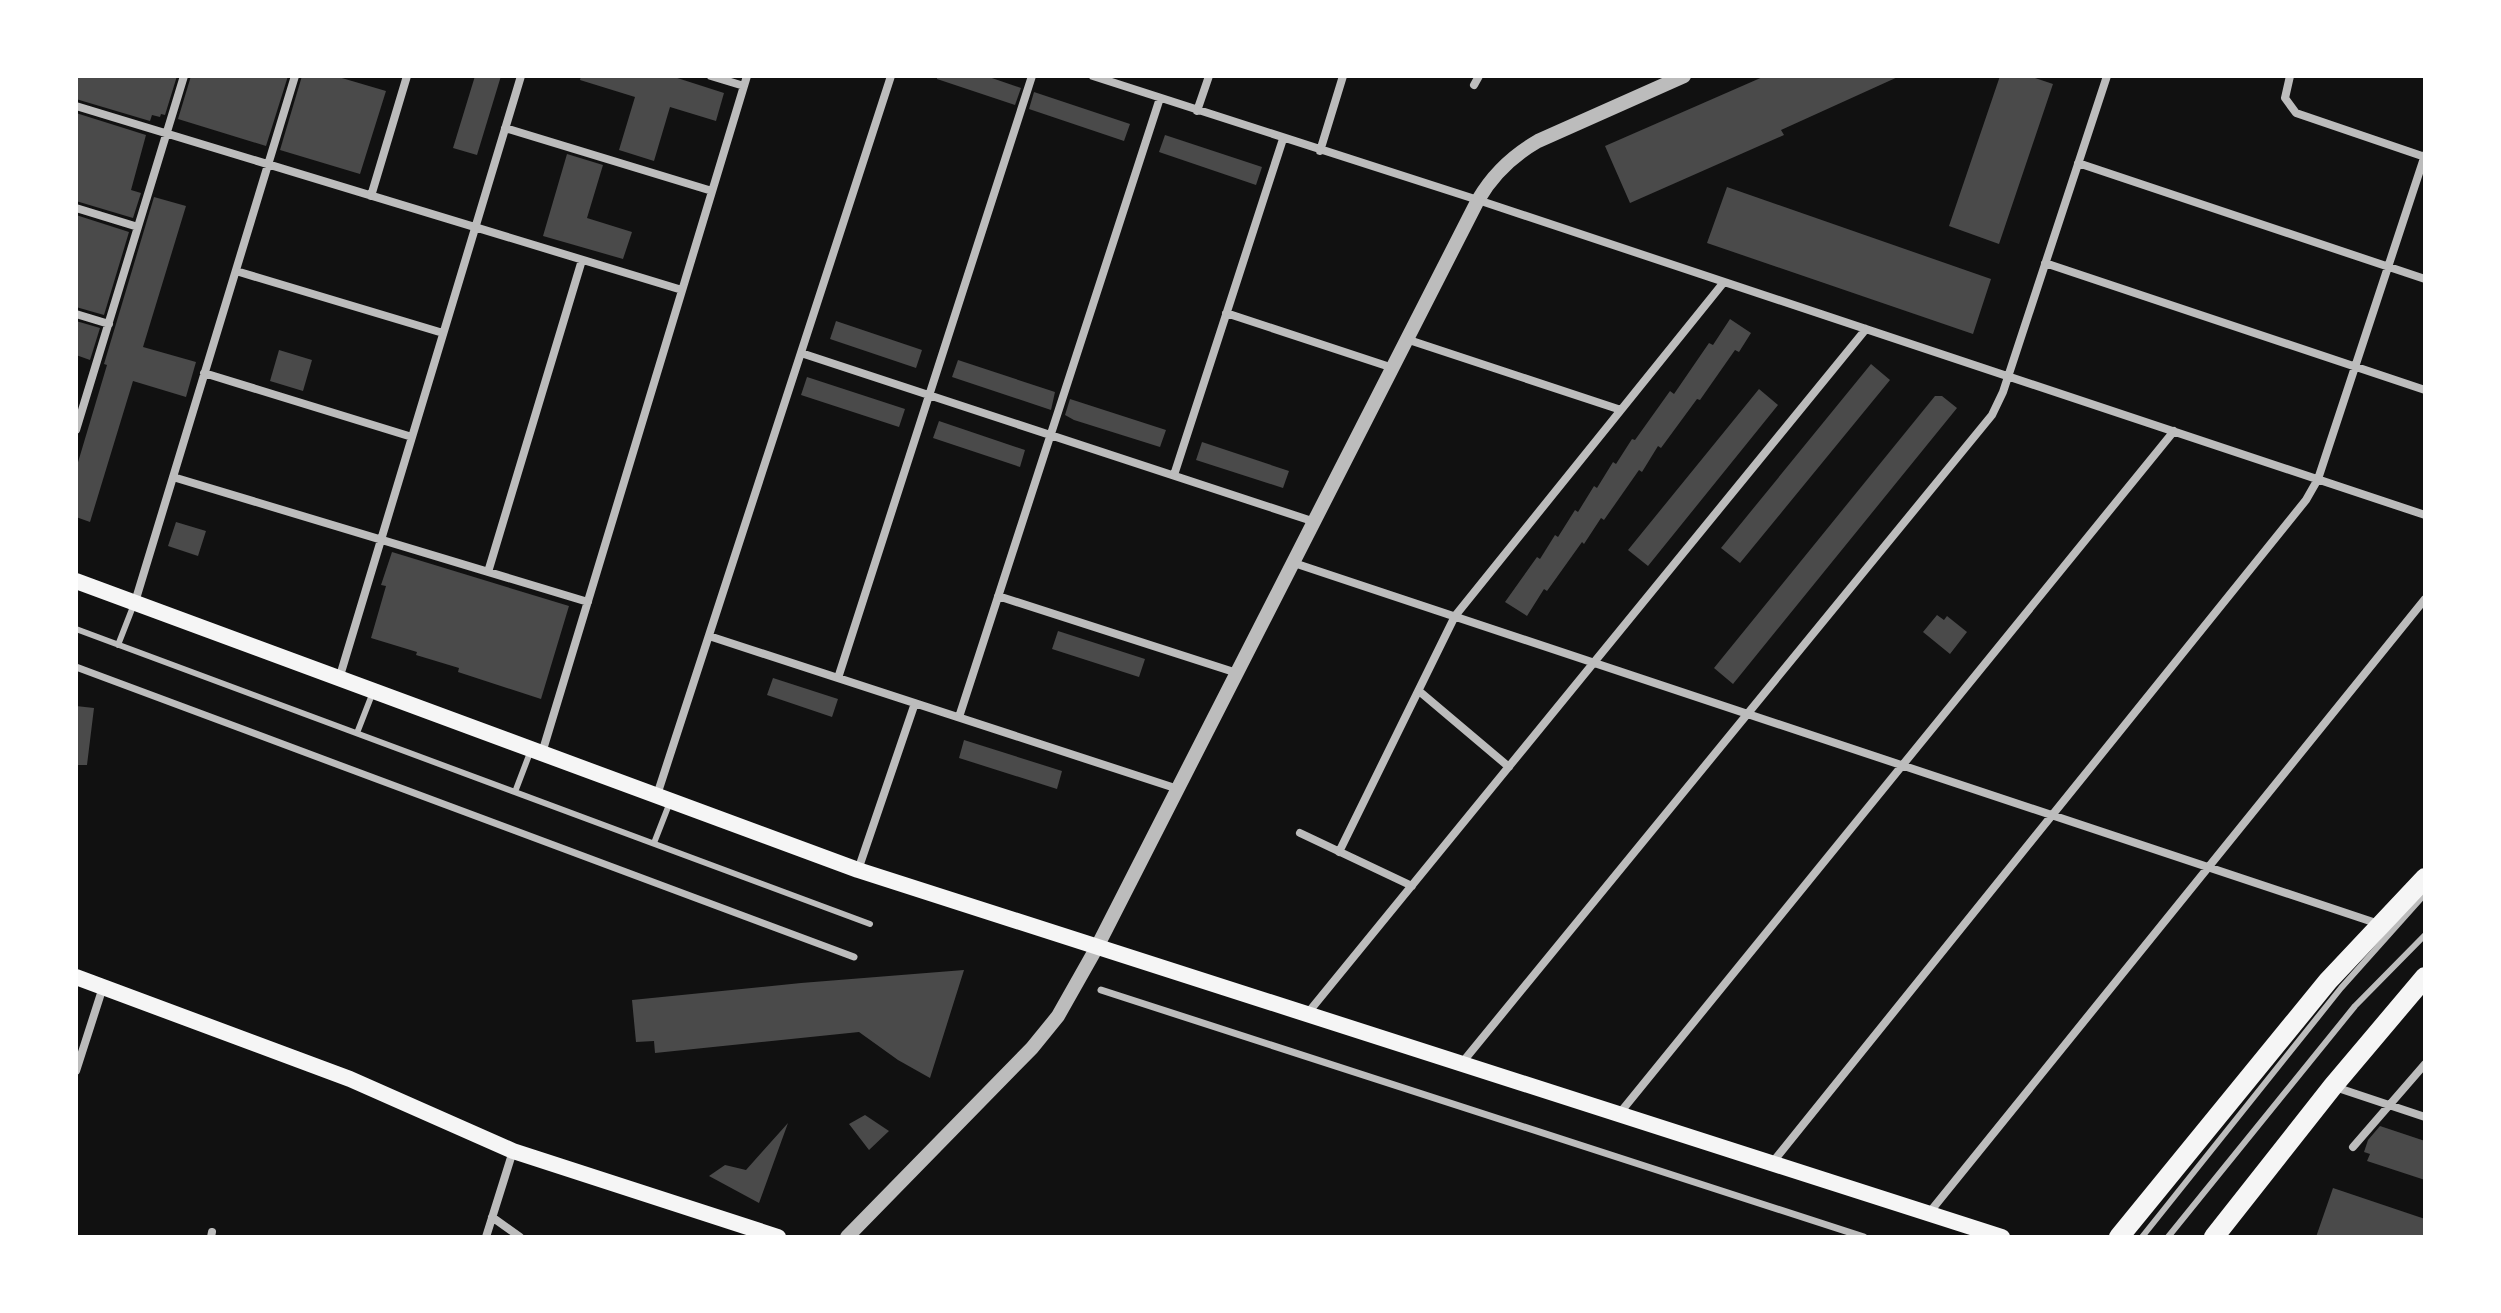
<svg xmlns="http://www.w3.org/2000/svg" width="2501" height="1313" font-family="'PT Sans',sans-serif">
	<style>
		.building { fill: #4a4a4a }
		.lines { fill: none; stroke-linecap: round; stroke-linejoin: round }
		.service { stroke: #bcbcbc; stroke-width: 6 }
		.pedestrian { stroke: #bcbcbc; stroke-width: 7 }
		.minor { stroke: #bcbcbc; stroke-width: 8 }
		.tertiary { stroke: #bcbcbc; stroke-width: 14 }
		.secondary { stroke: #f5f5f5; stroke-width: 16 }
		.primary { stroke: #f5f5f5; stroke-width: 20 }
	</style>
	<rect width="100%" height="100%" fill="#111"/>
	<!-- building -->
	<path class="building" d="M76,76H177L165,115L161,114L160,117L152,115L150,121L76,99Z
		M191,76H288L266,146L178,119Z
		M302,76H335L386,91L360,174L280,150Z
		M475,76H501L477,155L453,148Z
		M581,76H671L724,93L716,121L670,107L654,161L619,150L635,97L580,80Z
		M937,76H986L1021,88L1015,105L937,79Z
		M1765,76H1900L1781,130L1784,135L1630,203L1605,146Z
		M2000,76H2029L2053,84L1999,244L1949,226Z
		M1034,92L1130,124L1124,141L1029,109Z
		M76,113L146,135L131,190L141,193L133,218L76,201Z
		M1165,135L1262,167L1256,185L1159,152Z
		M567,154L603,165L587,218L632,232L623,259L543,236Z
		M1727,187L1991,279L1973,334L1707,243Z
		M154,197L186,206L143,347L196,362L186,397L133,381L90,522L76,517V469L107,365L104,364Z
		M76,215L129,232L104,315L76,307Z
		M1730,319L1751,333L1739,352L1735,350L1700,400L1697,399L1661,448L1658,446L1642,472L1639,470L1604,520L1601,518L1584,544L1582,542L1547,591L1544,589L1527,616L1505,602L1537,557L1540,559L1555,535L1558,537L1575,510L1578,512L1594,486L1597,488L1613,462L1616,464L1632,439L1635,440L1670,391L1674,394L1709,343L1713,345Z
		M76,321L100,328L90,360L76,355Z
		M836,321L922,350L916,368L830,339Z
		M279,350L312,360L303,391L270,381Z
		M958,360L1055,392L1051,410L952,377Z
		M1871,364L1890,380L1740,563L1721,548Z
		M807,377L905,409L899,427L801,395Z
		M1759,389L1778,405L1648,566L1628,550Z
		M1935,396H1942L1957,408L1733,684L1714,668Z
		M1070,399L1166,430L1160,447L1074,420L1065,415Z
		M939,421L1025,450L1020,467L933,438Z
		M1202,442L1289,471L1283,488L1196,460Z
		M176,522L206,531L198,556L168,546Z
		M392,552L569,606L541,699L458,672L459,668L416,655L417,652L371,638L386,586L381,585Z
		M1937,615L1944,620L1947,616L1967,632L1950,654L1923,632Z
		M1058,631L1145,659L1139,677L1052,649Z
		M773,678L838,699L832,717L767,695Z
		M76,706L94,708L87,765H76Z
		M964,740L1062,771L1057,789L959,758Z
		M964,970L930,1078L898,1060L859,1032L655,1053L654,1041L636,1042L632,1000L801,983Z
		M865,1115L889,1131L869,1150L849,1124Z
		M788,1123L759,1203L709,1176L725,1165L746,1170Z
		M2380,1126L2425,1141V1180L2367,1161L2370,1154L2364,1152L2368,1140Z
		M2333,1188L2425,1219V1237H2316Z"/>
	<g class="lines">
		<!-- service -->
		<path class="service" d="M76,629L870,924
			M118,645L134,604
			M357,733L373,692
			M515,792L531,750
			M654,843L670,802
			M2142,1237L2341,988L2425,894
			M2168,1237L2355,1006L2425,935"/>
		<!-- pedestrian -->
		<path class="pedestrian" d="M76,667L854,957
			M1101,990L1864,1237"/>
		<!-- minor -->
		<path class="minor" d="M711,76L744,86
			M1093,76L1478,200L2425,515
			M2290,76L2285,98L2296,113L2425,157
			M1474,85L1479,76
			M76,106L682,290
			M1197,111L1209,76
			M505,128L712,191
			M1320,151L1343,76
			M2078,163L2425,279
			M371,196L407,76
			M76,208L138,227
			M2045,263L2425,390
			M236,271L443,333
			M1226,313L1393,368
			M76,314L109,324
			M1409,340L1621,410
			M801,353L1315,522
			M204,373L412,437
			M76,430L184,76
			M1174,475L1283,139
			M173,477L588,602
			M1294,563L2379,924
			M488,572L582,260
			M998,596L1237,673
			M135,602L295,76
			M709,636L1178,789
			M838,678L1032,76
			M339,679L521,76
			M1419,691L1509,767
			M959,717L1160,98
			M542,753L747,76
			M657,795L891,76
			M1300,833L1412,886
			M1339,852L1455,616L1724,282
			M858,870L915,703
			M1307,1014L1866,329
			M1461,1064L1992,415L2003,392L2107,76
			M76,1071L103,987
			M2335,1087L2425,1117
			M1619,1114L2174,431
			M2353,1147L2425,1064
			M1772,1163L2306,500L2318,479L2425,155
			M1929,1213L2425,599
			M492,1217L520,1237
			M211,1237L212,1232
			M486,1237L513,1151"/>
		<!-- tertiary -->
		<path class="tertiary" d="M847,1237L1032,1048L1058,1016L1097,947L1478,200C1493,174 1512,156 1538,141L1684,76"/>
		<!-- secondary -->
		<path class="secondary" d="M76,581L858,870L2002,1237
			M76,977L350,1079L513,1151L778,1237"/>
		<!-- primary -->
		<path class="primary" d="M2119,1237L2328,981L2425,878
			M2214,1237L2333,1086L2425,977"/>
	</g>
	<!-- border -->
	<rect width="2501" height="1313" fill="none" stroke="#ffffff" stroke-width="156"/>
</svg>
